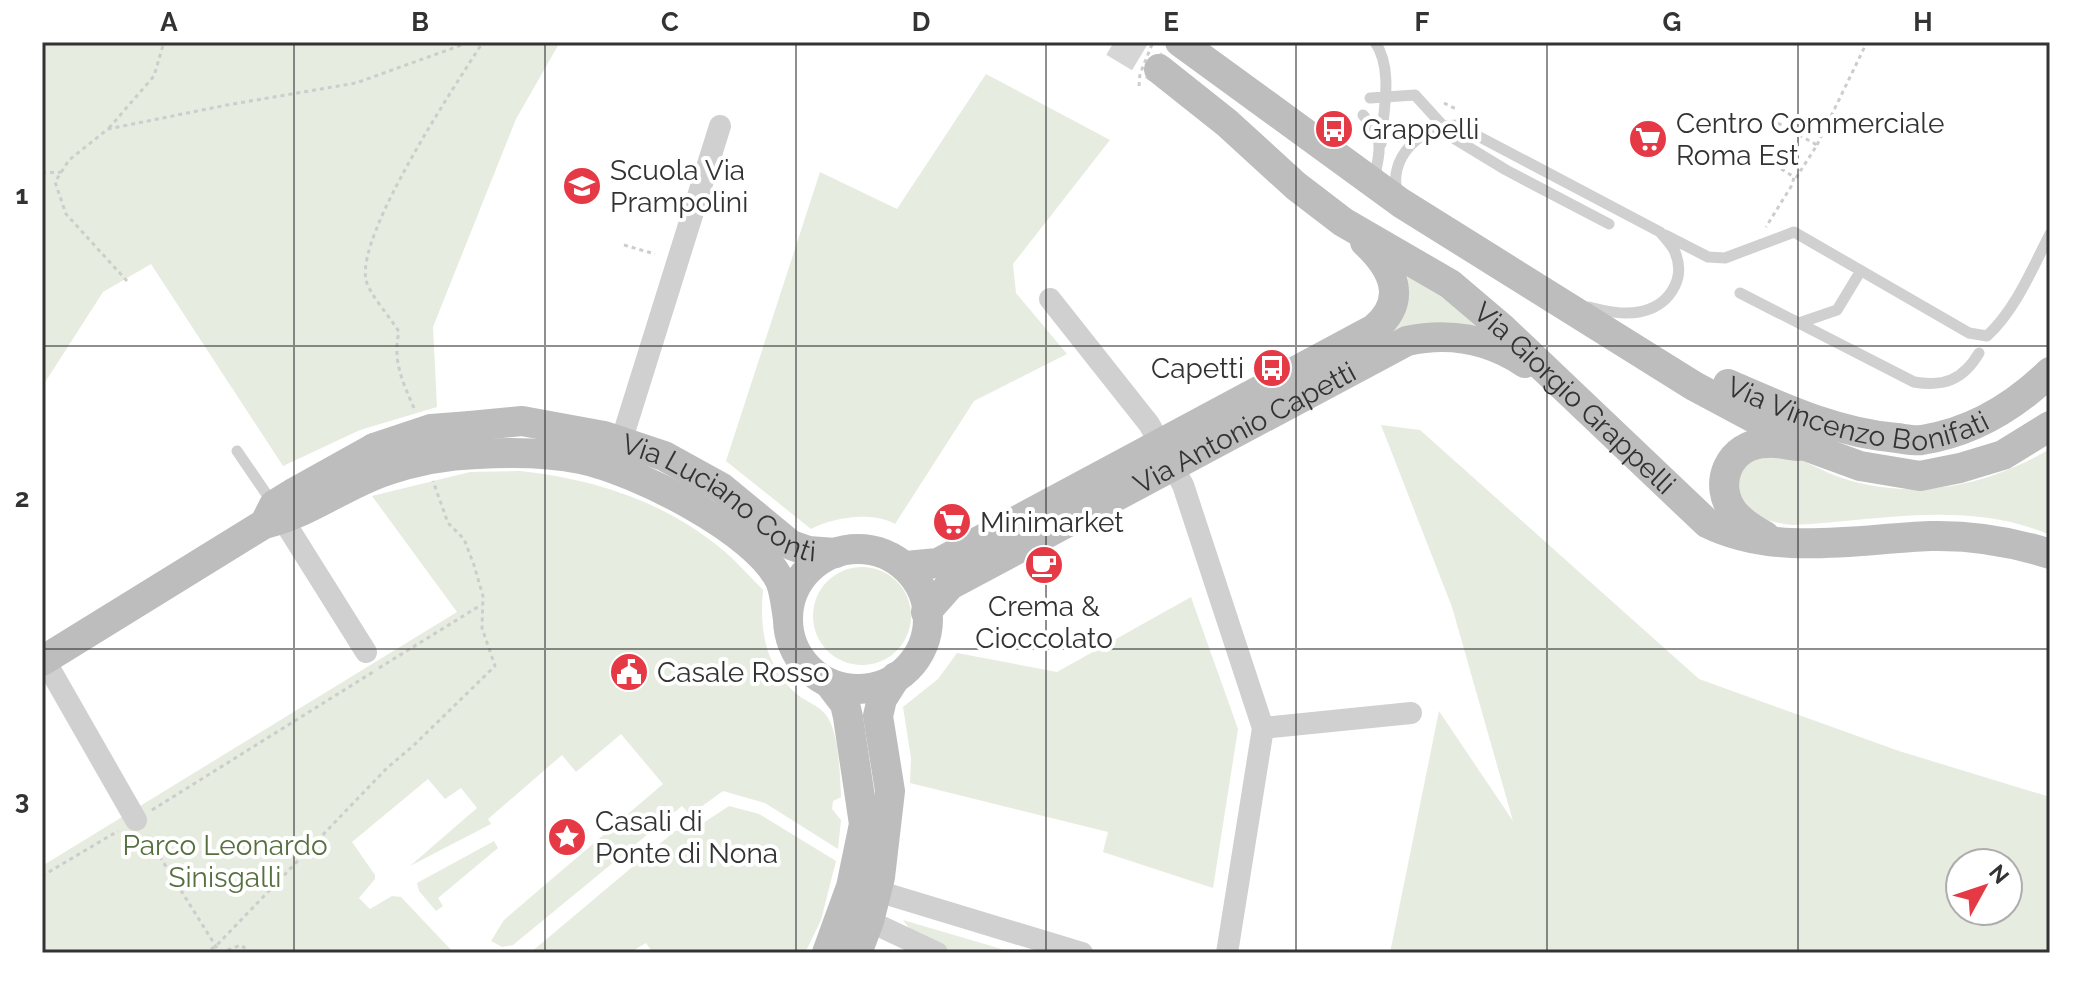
<svg xmlns="http://www.w3.org/2000/svg" width="2092" height="995" font-family="Raleway,sans-serif">
	<style>
		.green { fill: #e6ecdf; fill-rule: evenodd }
		.lines { fill: none; stroke-linecap: round; stroke-linejoin: round }
		.secondary-tunnel { stroke: #d6d6d6; stroke-width: 30; stroke-dasharray: 30 15; stroke-linecap: butt }
		.path { stroke: #cdcdcd; stroke-width: 3; stroke-dasharray: 4 4; stroke-linecap: butt }
		.lane { stroke: #d0d0d0; stroke-width: 11 }
		.street { stroke: #d0d0d0; stroke-width: 22 }
		.secondary { stroke: #bdbdbd; stroke-width: 30 }
		.path-bridge { stroke: #cdcdcd; stroke-width: 3; stroke-dasharray: 4 4; stroke-linecap: butt }
		.secondary-bridge { stroke: #bdbdbd; stroke-width: 30 }
		.grid { fill: none; stroke: #333; stroke-width: 2; stroke-opacity: 0.55 }
		.labels { text-anchor: middle; dominant-baseline: central; stroke-width: 8; stroke-linejoin: round; paint-order: stroke }
		.poi-label { font-size: 28px; fill: #333; stroke: #fff; text-anchor: start }
		.street-label { font-size: 28px; fill: #333; stroke: #fff }
		.park-label { font-size: 28px; fill: #56703f; stroke: #fff }
		.neatline { fill: none; stroke: #333; stroke-width: 3 }
		.grid-label { font-size: 26px; text-anchor: middle; font-weight: bold; fill: #333 }
	</style>
	<rect width="100%" height="100%" fill="#fff"/>
	<!-- green -->
	<path class="green" d="M42,42H560L516,119L433,327L437,407L360,430L283,466L151,264L103,292L42,387Z
		M986,74L1110,140L1013,264L1016,293L1067,354L974,401L895,524C873,511 833,517 811,529L726,461L820,172L897,209Z
		M1399,265L1491,329L1382,337Z
		M1381,425L1420,430L1699,679L1899,751L2050,797V953H1390L1439,711L1513,821L1452,607ZM1960,863H2008V911H1960Z
		M2050,449V535C1968,499 1878,521 1792,525C1757,520 1746,516 1736,482L1751,457C1764,457 1781,455 1794,458C1811,463 1827,474 1845,479C1916,501 1987,486 2050,449Z
		M520,471C595,479 666,502 724,551C738,563 750,577 763,590C759,631 766,669 799,696C809,703 822,707 828,718C839,736 840,775 841,797L833,801L832,809L841,820L838,849L765,803L723,791L690,815L682,806L513,945L502,947L491,941L504,920L663,784L621,734L576,772L562,755L488,819L491,824L410,866L477,808L461,788L445,799L428,779L352,842L375,875V879L359,898L370,909L392,896L401,897L454,953H42V866L457,612L372,496L470,472Z
		M813 616a49 49 0 1 1 98 0a49 49 0 1 1-98 0Z
		M1191,597L1238,729L1213,888L1103,852L1108,832L910,783L911,758L903,707L938,679L957,653L1057,672Z
		M729,806L759,814L836,861L821,920L805,953H653L646,943L629,953H530L675,831L694,829Z
		M494,841L498,848L438,898L443,906L436,911L419,891L417,883Z
		M903,920L1015,953H928Z"/>
	<g class="lines">
		<!-- secondary-tunnel -->
		<path class="secondary-tunnel" d="M1114,42L1159,69"/>
		<!-- path -->
		<path class="path" d="M1444,103L1458,110
			M1778,123L1817,145L1794,181
			M109,128L154,76L164,42
			M1817,145L1867,42
			M1761,156L1794,177L1792,185L1766,227
			M42,173L61,172
			M624,245L655,254
			M127,281L66,214L55,182L69,160L108,129L227,105L356,83L470,42
			M414,408C403,383 392,360 399,332C391,318 369,294 366,280C356,234 456,84 483,42
			M379,668L481,605
			M152,810L373,672
			M147,836L220,953
			M42,876L118,831
			M204,953L216,946L387,768L413,746L495,666L482,628L483,596L474,565L464,539L448,523L433,481
			M220,953L241,945L251,953"/>
		<!-- lane -->
		<path class="lane" d="M1375,42C1394,70 1383,111 1381,144
			M1370,98L1415,95L1455,139L1506,170L1609,224
			M1363,115C1385,139 1380,150 1374,180
			M1398,195C1386,158 1422,125 1457,125L1660,232C1665,238 1672,245 1675,252C1687,281 1667,307 1639,312C1622,315 1605,311 1589,307
			M1665,235L1708,257L1725,258L1794,232L1969,333L1987,336C2016,309 2032,269 2050,234
			M1740,293L1914,382C1944,387 1963,380 1979,353
			M1799,323L1837,310L1857,277
			M237,451L274,505"/>
		<!-- street -->
		<path class="street" d="M1050,299L1149,424L1183,485L1263,728L1227,953
			M621,442L720,126
			M275,507L366,652
			M44,659L136,820
			M1263,728L1411,713
			M877,891L1082,953
			M869,921L937,953"/>
		<!-- secondary -->
		<g class="secondary">
			<path d="M1180,42L1401,203L1694,386L1808,447L1860,466L1920,476L1960,468L2003,455L2050,426"/>
			<path id="s1" d="M1159,69L1227,123L1296,186L1343,222L1450,284L1503,329L1707,523C1776,557 1856,539 1930,536C1970,535 2013,542 2050,554"/>
			<path id="s2" d="M1728,384C1783,408 1837,433 1897,438C1905,439 1914,441 1922,440C1973,432 2014,407 2050,372"/>
			<path id="s3" d="M470,426L522,421L604,436L664,456L722,488L791,545L808,551L836,553"/>
			<path d="M477,454C511,452 547,452 581,459C634,470 759,531 781,583C785,594 786,608 788,619"/>
			<path d="M267,519L274,505L295,492L374,448"/>
			<path d="M1765,536C1754,530 1743,523 1735,514C1711,485 1729,443 1767,443C1777,442 1788,445 1798,446"/>
			<circle cx="858" cy="619" r="70"/>
			<path d="M906,566L938,563L1374,329C1409,300 1393,268 1365,242"/>
			<path id="s4" d="M926,612L950,585L1407,341C1448,332 1489,339 1525,363"/>
			<path d="M42,661L264,524C308,514 342,486 385,471"/>
			<path d="M827,953L851,887L864,824L848,717L845,704L829,683"/>
			<path d="M857,953L869,921L880,877L890,791L878,716L882,699L896,677"/>
		</g>
		<!-- path-bridge -->
		<path class="path-bridge" d="M1139,86L1140,74L1153,42"/>
		<!-- secondary-bridge -->
		<path class="secondary-bridge" d="M374,448L431,429L470,426
			M385,471C415,461 444,455 477,454"/>
	</g>
	<!-- grid -->
	<path class="grid" d="M294,42V953M545,42V953M796,42V953M1046,42V953M1296,42V953M1547,42V953M1798,42V953M42,346H2050M42,649H2050"/>
	<!-- icons -->
	<defs>
		<g id="bus-disc" transform="scale(2)"><circle r="9.5" fill="#e63946" stroke="#fff"/><path d="M-5-6H5V4H4V6H2V4H-2V6H-4V4H-5ZM-3.5-4V0h7V-4ZM-3.5 1.2v1.5H-2V1.2ZM2 1.2v1.5H3.5V1.2Z" fill="#fff"/></g>
		<g id="supermarket-disc" transform="scale(2)"><circle r="9.5" fill="#e63946" stroke="#fff"/><path d="M-6-5.5h2.5l.6 2H6L4.5 2H-2.5L-4.4-4H-6ZM-1.5 3.2a1.3 1.3 0 1 0 .1 0ZM3 3.2a1.3 1.3 0 1 0 .1 0Z" fill="#fff"/></g>
		<g id="school-disc" transform="scale(2)"><circle r="9.5" fill="#e63946" stroke="#fff"/><path d="M0-5L7-2L0 1L-7-2ZM-4 1L0 2.5L4 1V4Q0 6-4 4Z" fill="#fff"/></g>
		<g id="cafe-disc" transform="scale(2)"><circle r="9.5" fill="#e63946" stroke="#fff"/><path d="M-5.5-4.5H6V0H3Q3 3.5 0 3.5H-2.5Q-5.5 3.5-5.5 0ZM3-3.2v2h1.7v-2ZM-6 4.5H4V6H-6Z" fill="#fff"/></g>
		<g id="civic-disc" transform="scale(2)"><circle r="9.5" fill="#e63946" stroke="#fff"/><path d="M-.6-6.5H3V-4.5H.6V-3L4-1V1h2V6H-6V1h2V-1L-.6-3ZM-1.2 2.5V6h2.4V2.5Z" fill="#fff"/></g>
		<g id="sight-disc" transform="scale(2)"><circle r="9.5" fill="#e63946" stroke="#fff"/><path d="M0-6L1.8-2.2L6-1.7L2.9 1.2L3.7 5.4L0 3.3L-3.7 5.4L-2.9 1.2L-6-1.7L-1.8-2.2Z" fill="#fff"/></g>
	</defs>
	<g fill-rule="evenodd">
		<use href="#bus-disc" x="1334" y="129"/>
		<use href="#supermarket-disc" x="1648" y="139"/>
		<use href="#school-disc" x="582" y="186"/>
		<use href="#bus-disc" x="1272" y="368"/>
		<use href="#supermarket-disc" x="952" y="522"/>
		<use href="#cafe-disc" x="1044" y="565"/>
		<use href="#civic-disc" x="629" y="672"/>
		<use href="#sight-disc" x="567" y="837"/>
	</g>
	<g class="labels">
		<!-- poi labels -->
		<g class="poi-label">
			<text x="1676" y="123">Centro Commerciale<tspan x="1676" dy="32">Roma Est</tspan></text>
			<text x="1362" y="129">Grappelli</text>
			<text x="610" y="170">Scuola Via<tspan x="610" dy="32">Prampolini</tspan></text>
			<text x="1244" y="368" text-anchor="end">Capetti</text>
			<text x="980" y="522">Minimarket</text>
			<text x="1044" y="606" text-anchor="middle">Crema &amp;<tspan x="1044" dy="32">Cioccolato</tspan></text>
			<text x="657" y="672">Casale Rosso</text>
			<text x="595" y="821">Casali di<tspan x="595" dy="32">Ponte di Nona</tspan></text>
		</g>
		<!-- street labels -->
		<g class="street-label">
			<text stroke="none"><textPath href="#s2" startOffset="136">Via Vincenzo Bonifati</textPath></text>
			<text stroke="none"><textPath href="#s1" startOffset="532">Via Giorgio Grappelli</textPath></text>
			<text stroke="none"><textPath href="#s4" startOffset="370">Via Antonio Capetti</textPath></text>
			<text stroke="none"><textPath href="#s3" startOffset="268">Via Luciano Conti</textPath></text>
		</g>
		<!-- park labels -->
		<g class="park-label">
			<text x="225" y="845">Parco Leonardo<tspan x="225" dy="32">Sinisgalli</tspan></text>
		</g>
	</g>
	<!-- border -->
	<rect width="2092" height="995" fill="none" stroke="#ffffff" stroke-width="88"/>
	<!-- north arrow -->
	<g transform="translate(1984 887) rotate(50)"><circle r="38" fill="#ffffff" stroke="#adadad" stroke-width="2"/>
	<path d="M0-6L14 30L0 20L-14 30Z" fill="#e63946"/>
	<text y="-12" font-size="22" font-weight="bold" text-anchor="middle" fill="#333333">N</text>
	</g>
	<rect x="44" y="44" width="2004" height="907" class="neatline"/>
	<g class="grid-label">
		<text x="169" y="31">A</text>
		<text x="420" y="31">B</text>
		<text x="670" y="31">C</text>
		<text x="921" y="31">D</text>
		<text x="1171" y="31">E</text>
		<text x="1422" y="31">F</text>
		<text x="1672" y="31">G</text>
		<text x="1923" y="31">H</text>
		<text x="22" y="204">1</text>
		<text x="22" y="507">2</text>
		<text x="22" y="809">3</text>
	</g>
</svg>
